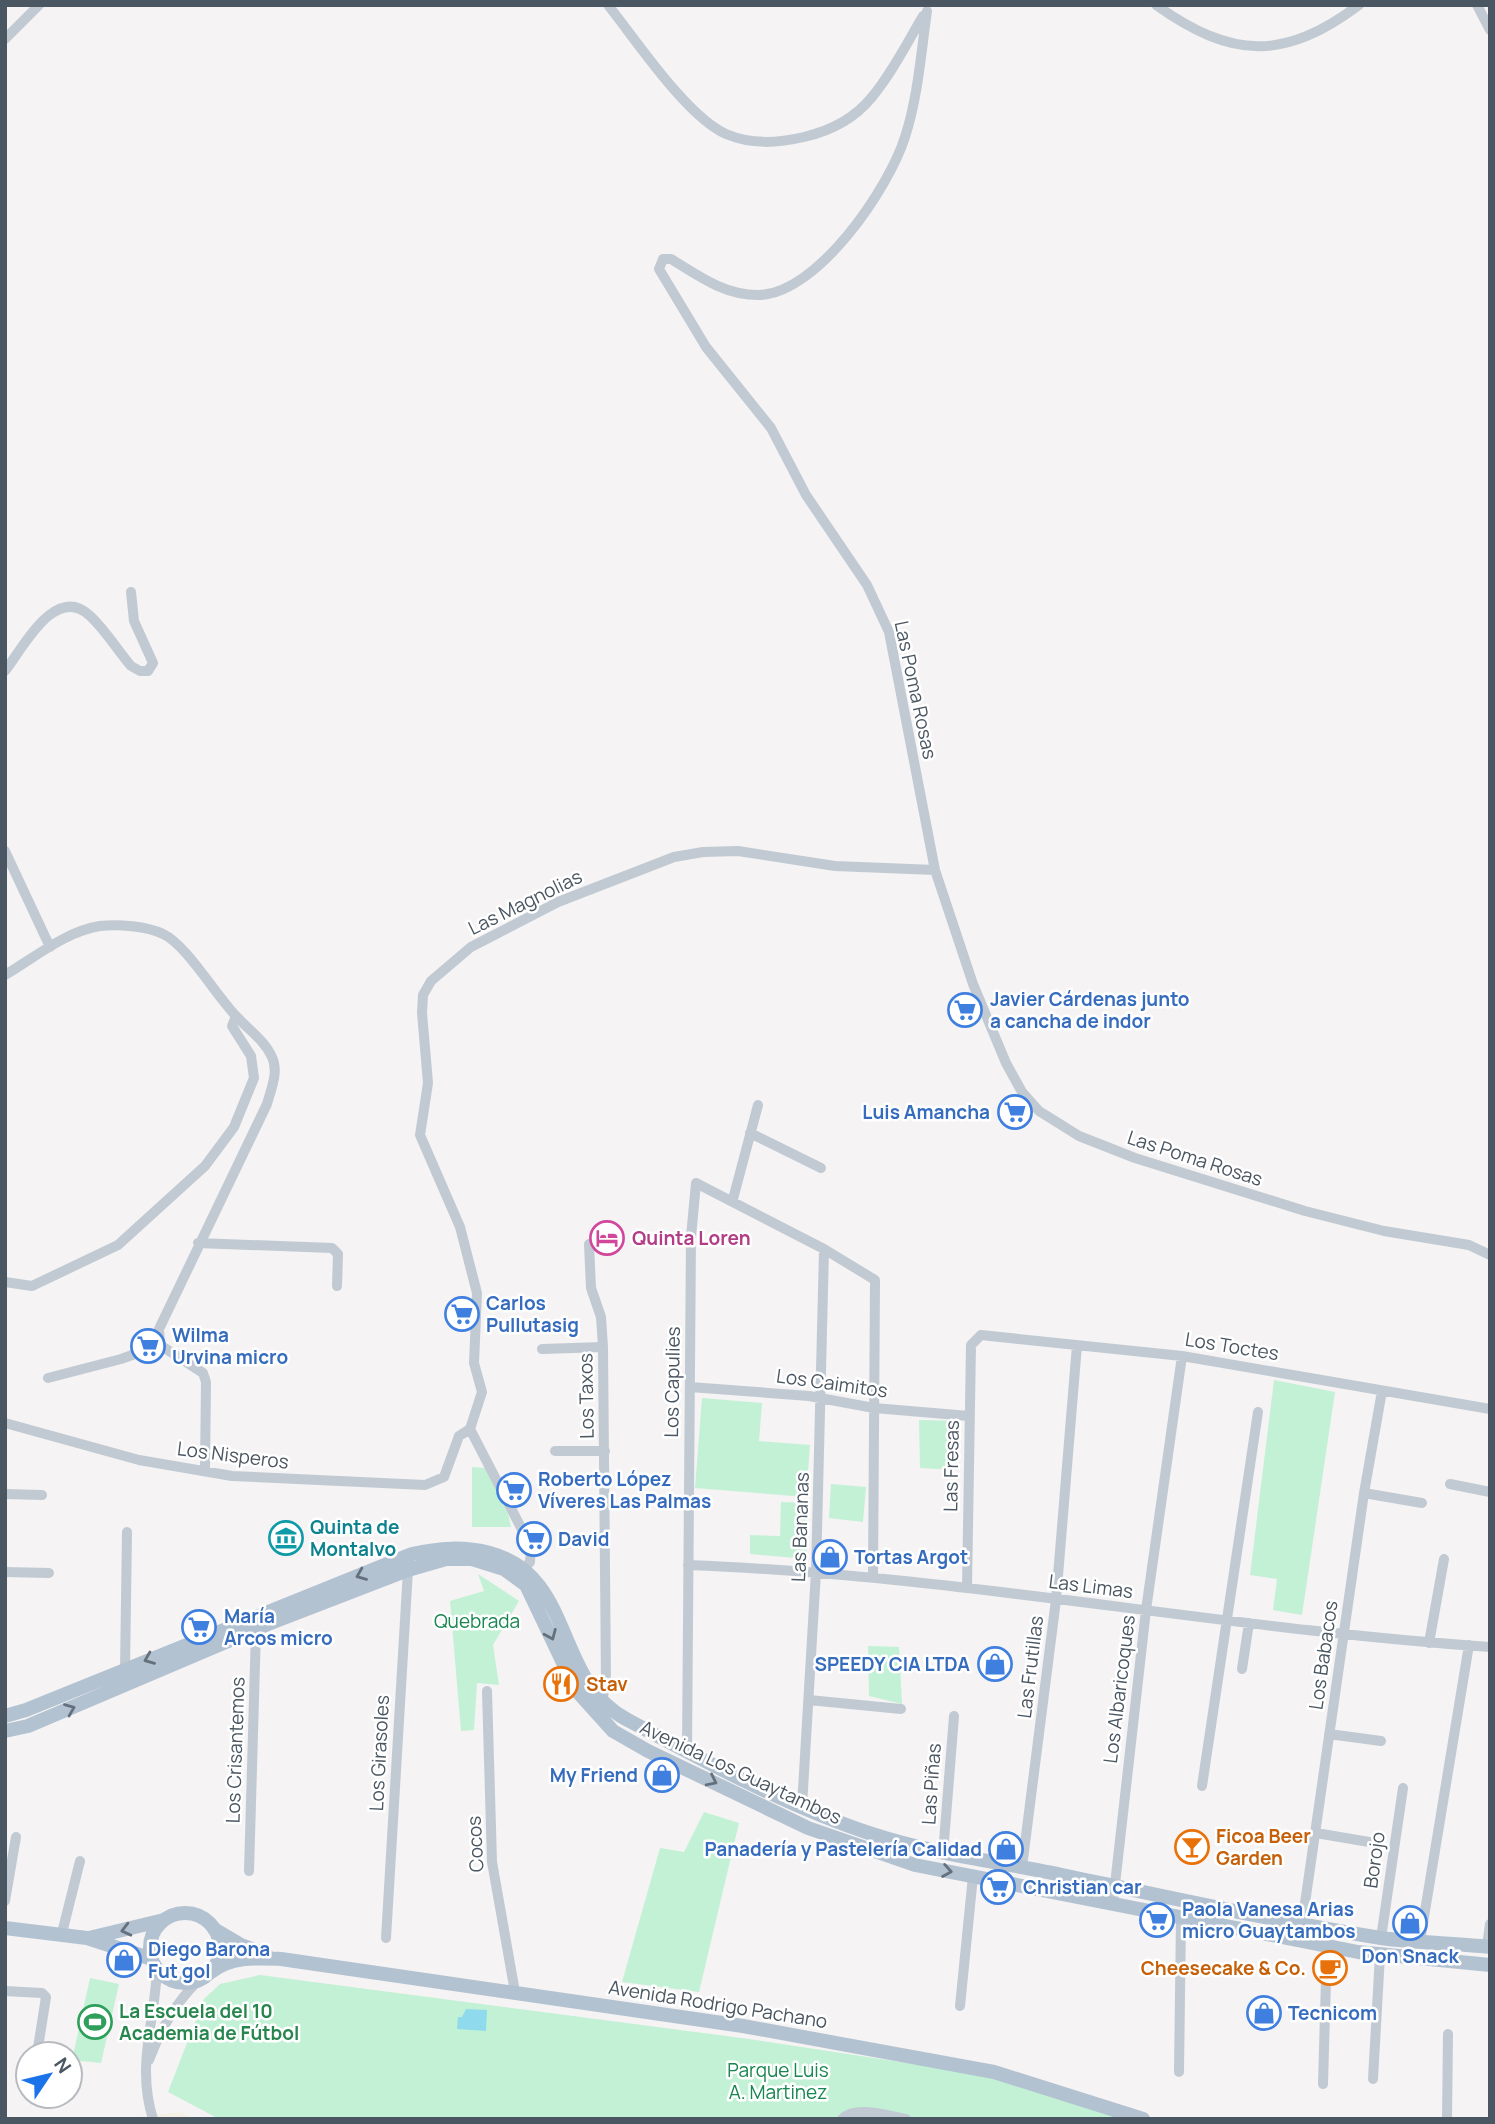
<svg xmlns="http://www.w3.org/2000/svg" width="1495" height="2124" font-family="Manrope,sans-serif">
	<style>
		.green { fill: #c3f1d5 }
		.sand { fill: #f5f0e5 }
		.water { fill: #90daee }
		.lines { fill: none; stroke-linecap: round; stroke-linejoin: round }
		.minor { stroke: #c1cad2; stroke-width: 10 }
		.major { stroke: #b3c2d1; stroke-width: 14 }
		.oneway { stroke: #64717d }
		.labels { text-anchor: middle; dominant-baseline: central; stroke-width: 5; stroke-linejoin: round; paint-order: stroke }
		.street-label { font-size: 19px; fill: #4a5661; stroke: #fff }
		.shop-label { font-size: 19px; font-weight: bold; fill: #366cbe; stroke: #fff; text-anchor: start }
		.hotel-label { font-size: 19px; font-weight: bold; fill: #b23c85; stroke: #fff; text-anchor: start }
		.culture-label { font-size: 19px; font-weight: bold; fill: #0d838f; stroke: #fff; text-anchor: start }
		.park-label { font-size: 19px; fill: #17864f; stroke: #fff }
		.food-label { font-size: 19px; font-weight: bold; fill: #c56008; stroke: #fff; text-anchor: start }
		.leisure-label { font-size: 19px; font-weight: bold; fill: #27864d; stroke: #fff; text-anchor: start }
	</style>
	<rect width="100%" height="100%" fill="#f5f3f3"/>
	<!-- green -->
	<path class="green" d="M1274,1380L1335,1392L1302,1615L1273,1610L1277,1579L1250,1575Z
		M702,1398L762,1403L759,1441L810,1445L806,1497L695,1488Z
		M919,1420L960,1421L956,1470L920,1468Z
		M472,1467L486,1468L508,1514L511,1527H472Z
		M831,1484L866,1487L863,1522L829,1518Z
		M781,1502L805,1503L807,1559L750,1554V1535L780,1536Z
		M478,1574L519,1601L493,1645L499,1685L477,1683L474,1730L461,1731L450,1601L484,1591Z
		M868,1646L899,1647L902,1704L869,1696Z
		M704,1812L739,1823L699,1992L622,1982L660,1848L684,1852Z
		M260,1975L749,2039L986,2075L1125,2119H219L168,2092L204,1999L220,1984Z
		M90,1978L119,1984L101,2063L72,2060Z"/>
	<!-- sand -->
	<path class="sand" d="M180,2112L195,2119H120Z"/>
	<!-- water -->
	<path class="water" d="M466,2009L487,2010L486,2031L457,2029L458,2017H462Z"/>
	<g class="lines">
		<!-- minor -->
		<path class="minor" d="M608,5C636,40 687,117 726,134C752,145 778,143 804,137C830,131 855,118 872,97C892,73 907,43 923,16
			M1156,5C1232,59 1284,61 1359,5
			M1477,5L1490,30
			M927,11C921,53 918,97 905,137C889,188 817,295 758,295C724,295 699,276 671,259H663L659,269L706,347L771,428L806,495L867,585L889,632L935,870L973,984L1006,1063L1022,1092L1039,1111L1079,1136L1135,1158L1305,1211L1384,1231L1469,1245L1490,1255
			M5,39L39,5
			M5,671C23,648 55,584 89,615C105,629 117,650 131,666L140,671H148L153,663L134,621L131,592
			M5,851L50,947
			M5,975C34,958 66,931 100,926C118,924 147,926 163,934C186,944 217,997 237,1017C249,1030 265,1041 272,1057C279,1072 271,1089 267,1104L159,1329L160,1345
			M750,1133L821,1168
			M733,1199L758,1105
			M198,1243L332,1248L338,1254L337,1286
			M589,1244L591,1288L601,1317L603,1347L606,1681L602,1701L599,1703
			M5,1282L32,1286L118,1245L205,1166L234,1127L254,1078L251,1056L232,1026L236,1016
			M160,1345L203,1373L206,1382L205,1469
			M542,1349L603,1347
			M48,1378L121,1359L160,1345
			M690,1387L809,1396L874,1408L969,1416
			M5,1423L139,1460L232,1476L425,1485L444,1477L459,1436L470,1429
			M470,1429L482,1392L474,1363L477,1293L460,1227L420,1135L428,1083L422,1013L423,995L431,981L471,947L558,902L674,857L703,852L738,851L835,866L935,870
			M470,1429L531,1547L530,1562L518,1575
			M555,1451H605
			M1450,1484L1490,1492
			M1364,1493L1422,1503
			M5,1494L42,1495
			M688,1565C957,1575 1222,1629 1490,1647
			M5,1572L49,1573
			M967,1588L971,1345L981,1335L1182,1356L1490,1409
			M1429,1643L1444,1559
			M1242,1669L1249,1623
			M125,1670L127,1532
			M487,1691L492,1862L515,1992
			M809,1700L901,1709
			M1329,1734L1381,1741
			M687,1750L691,1237L696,1183L824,1249L875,1280L873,1578
			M1202,1786L1258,1412
			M802,1806L816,1572L824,1249
			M1316,1833L1375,1843
			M943,1854L954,1716
			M1022,1867L1056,1600L1077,1345
			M249,1871L256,1630
			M5,1901L16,1837
			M1113,1902L1146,1610L1182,1356
			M1302,1924L1364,1493L1382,1391
			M62,1933L80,1861
			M386,1938L408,1570
			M1381,1938L1403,1788
			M1420,1941L1469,1645
			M1487,1946L1490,1924
			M5,1991L42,1993L46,1997L37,2054
			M960,2006L973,1876
			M149,2060C161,2029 175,2003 199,1980
			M1179,2072L1181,1918
			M1373,2079L1380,1955
			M1323,2084L1327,1945
			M153,2119C136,2065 155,2022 157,1969
			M842,2119C856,2105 888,2116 906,2119
			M1447,2119L1448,2034"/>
		<!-- major -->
		<path class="major" d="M5,1716L26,1710L412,1554C439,1548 463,1546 490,1553C575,1576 554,1680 626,1719C704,1761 787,1806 872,1834C936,1855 1002,1862 1067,1876C1171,1898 1276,1921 1381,1938C1417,1943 1454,1943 1490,1947
			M5,1731L28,1726L268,1624L408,1570L446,1559H472L504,1569L526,1585L576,1690L613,1731L648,1751L808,1828L915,1865L1358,1952L1490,1965
			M150 1948a35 35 0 1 1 70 0a35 35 0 1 1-70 0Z
			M5,1928L87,1938L152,1959
			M214,1929L241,1945L266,1954
			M89,1938L164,1920
			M211,1972C231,1956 257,1958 281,1959L743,2026L994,2072L1143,2119"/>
	</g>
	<!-- one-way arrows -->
	<defs><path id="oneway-chevron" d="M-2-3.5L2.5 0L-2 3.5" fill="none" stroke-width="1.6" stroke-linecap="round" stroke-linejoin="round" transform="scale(1.75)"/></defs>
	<g class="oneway">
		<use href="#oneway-chevron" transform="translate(361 1575) rotate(158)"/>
		<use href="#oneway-chevron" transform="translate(551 1635) rotate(67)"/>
		<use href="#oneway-chevron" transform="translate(149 1659) rotate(158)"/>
		<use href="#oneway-chevron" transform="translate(70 1709) rotate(-22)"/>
		<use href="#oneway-chevron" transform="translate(712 1781) rotate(26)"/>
		<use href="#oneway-chevron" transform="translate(947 1871) rotate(10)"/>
		<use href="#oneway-chevron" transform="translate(126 1930) rotate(166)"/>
	</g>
	<!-- icons -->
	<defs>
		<g id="supermarket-ring" transform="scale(1.75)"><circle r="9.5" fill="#fff" stroke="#3f7fe0" stroke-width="1.5"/><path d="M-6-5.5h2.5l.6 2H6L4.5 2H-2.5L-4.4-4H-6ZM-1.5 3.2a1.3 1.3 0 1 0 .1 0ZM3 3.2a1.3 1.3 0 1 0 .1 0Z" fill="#3f7fe0"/></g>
		<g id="hotel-ring" transform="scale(1.75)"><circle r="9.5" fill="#fff" stroke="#d1479c" stroke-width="1.5"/><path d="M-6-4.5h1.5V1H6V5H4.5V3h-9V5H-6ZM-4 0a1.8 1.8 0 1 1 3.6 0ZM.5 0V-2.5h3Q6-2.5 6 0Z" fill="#d1479c"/></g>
		<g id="museum-ring" transform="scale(1.75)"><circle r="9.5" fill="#fff" stroke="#0f9aa8" stroke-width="1.5"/><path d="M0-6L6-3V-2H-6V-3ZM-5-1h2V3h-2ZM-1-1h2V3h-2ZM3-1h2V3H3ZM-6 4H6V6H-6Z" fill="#0f9aa8"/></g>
		<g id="shop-ring" transform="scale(1.75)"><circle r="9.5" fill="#fff" stroke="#3f7fe0" stroke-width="1.5"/><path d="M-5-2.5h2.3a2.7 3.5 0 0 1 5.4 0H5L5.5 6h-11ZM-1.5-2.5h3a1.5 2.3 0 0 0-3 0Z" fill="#3f7fe0"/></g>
		<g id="restaurant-ring" transform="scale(1.75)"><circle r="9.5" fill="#fff" stroke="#e8710a" stroke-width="1.5"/><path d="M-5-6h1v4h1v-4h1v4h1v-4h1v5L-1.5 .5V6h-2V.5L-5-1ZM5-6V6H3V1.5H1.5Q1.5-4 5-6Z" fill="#e8710a"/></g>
		<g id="bar-ring" transform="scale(1.75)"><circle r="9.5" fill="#fff" stroke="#e8710a" stroke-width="1.5"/><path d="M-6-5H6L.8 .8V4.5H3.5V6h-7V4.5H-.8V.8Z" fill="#e8710a"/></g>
		<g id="cafe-ring" transform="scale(1.75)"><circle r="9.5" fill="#fff" stroke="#e8710a" stroke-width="1.5"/><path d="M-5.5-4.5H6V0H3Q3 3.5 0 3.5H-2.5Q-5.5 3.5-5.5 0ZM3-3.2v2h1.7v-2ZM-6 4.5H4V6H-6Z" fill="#e8710a"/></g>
		<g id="stadium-ring" transform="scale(1.75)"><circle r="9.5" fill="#fff" stroke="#2e9e5b" stroke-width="1.5"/><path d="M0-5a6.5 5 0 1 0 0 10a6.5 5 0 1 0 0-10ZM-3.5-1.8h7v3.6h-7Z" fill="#2e9e5b"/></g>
	</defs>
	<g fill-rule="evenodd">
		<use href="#supermarket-ring" x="965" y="1010"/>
		<use href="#supermarket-ring" x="1015" y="1112"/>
		<use href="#hotel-ring" x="607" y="1238"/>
		<use href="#supermarket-ring" x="462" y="1314"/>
		<use href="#supermarket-ring" x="148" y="1346"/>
		<use href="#supermarket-ring" x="514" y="1490"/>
		<use href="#museum-ring" x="286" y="1538"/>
		<use href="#supermarket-ring" x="534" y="1539"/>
		<use href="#shop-ring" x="830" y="1557"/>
		<use href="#supermarket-ring" x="199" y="1627"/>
		<use href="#shop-ring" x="995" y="1664"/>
		<use href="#restaurant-ring" x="561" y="1684"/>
		<use href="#shop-ring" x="662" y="1775"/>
		<use href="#bar-ring" x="1192" y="1847"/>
		<use href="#shop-ring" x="1006" y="1849"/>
		<use href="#supermarket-ring" x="998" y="1887"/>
		<use href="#supermarket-ring" x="1157" y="1920"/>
		<use href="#shop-ring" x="1410" y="1923"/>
		<use href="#shop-ring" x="124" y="1960"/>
		<use href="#cafe-ring" x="1330" y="1968"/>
		<use href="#shop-ring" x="1264" y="2013"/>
		<use href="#stadium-ring" x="95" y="2022"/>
	</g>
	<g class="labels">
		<!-- street labels -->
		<g class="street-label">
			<text transform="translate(916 690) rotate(78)">Las Poma Rosas</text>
			<text transform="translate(525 902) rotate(-26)">Las Magnolias</text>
			<text transform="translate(1195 1158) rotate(18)">Las Poma Rosas</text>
			<text transform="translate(1232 1346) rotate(9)">Los Toctes</text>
			<text transform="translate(672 1382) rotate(-89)">Los Capulies</text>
			<text transform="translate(832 1383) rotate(8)">Los Caimitos</text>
			<text transform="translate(586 1396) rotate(-91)">Los Taxos</text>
			<text transform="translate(233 1455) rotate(7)">Los Nisperos</text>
			<text transform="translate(951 1466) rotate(-89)">Las Fresas</text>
			<text transform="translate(800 1527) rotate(-88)">Las Bananas</text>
			<text transform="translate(1091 1586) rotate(7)">Las Limas</text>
			<text transform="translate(1323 1655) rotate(-82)">Los Babacos</text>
			<text transform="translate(1030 1667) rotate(-83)">Las Frutillas</text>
			<text transform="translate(1119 1689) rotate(-83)">Los Albaricoques</text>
			<text transform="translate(235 1750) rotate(-88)">Los Crisantemos</text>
			<text transform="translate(379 1753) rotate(-87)">Los Girasoles</text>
			<text transform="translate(741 1772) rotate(25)">Avenida Los Guaytambos</text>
			<text transform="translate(931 1784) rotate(-86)">Las Piñas</text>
			<text transform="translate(475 1844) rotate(-93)">Cocos</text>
			<text transform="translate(1374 1860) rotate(-82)">Borojo</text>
			<text transform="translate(718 2004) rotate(9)">Avenida Rodrigo Pachano</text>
		</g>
		<!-- shop labels -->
		<g class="shop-label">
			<text x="990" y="999">Javier Cárdenas junto<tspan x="990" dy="22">a cancha de indor</tspan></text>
			<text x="990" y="1112" text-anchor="end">Luis Amancha</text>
			<text x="486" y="1303">Carlos<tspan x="486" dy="22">Pullutasig</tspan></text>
			<text x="172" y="1335">Wilma<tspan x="172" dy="22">Urvina micro</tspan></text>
			<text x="538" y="1479">Roberto López<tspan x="538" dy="22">Víveres Las Palmas</tspan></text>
			<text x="558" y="1539">David</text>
			<text x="854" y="1557">Tortas Argot</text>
			<text x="224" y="1616">María<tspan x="224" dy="22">Arcos micro</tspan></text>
			<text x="970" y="1664" text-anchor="end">SPEEDY CIA LTDA</text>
			<text x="638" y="1775" text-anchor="end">My Friend</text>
			<text x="982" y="1849" text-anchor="end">Panadería y Pastelería Calidad</text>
			<text x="1023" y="1887">Christian car</text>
			<text x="1182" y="1909">Paola Vanesa Arias<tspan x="1182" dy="22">micro Guaytambos</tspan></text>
			<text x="148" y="1949">Diego Barona<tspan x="148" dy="22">Fut gol</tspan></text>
			<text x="1410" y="1956" text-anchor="middle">Don Snack</text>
			<text x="1288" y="2013">Tecnicom</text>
		</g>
		<!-- hotel labels -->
		<g class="hotel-label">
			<text x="632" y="1238">Quinta Loren</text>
		</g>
		<!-- culture labels -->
		<g class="culture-label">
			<text x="310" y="1527">Quinta de<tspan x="310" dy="22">Montalvo</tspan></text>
		</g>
		<!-- park labels -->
		<g class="park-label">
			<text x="477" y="1621">Quebrada</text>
			<text x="778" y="2070">Parque Luis<tspan x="778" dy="22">A. Martinez</tspan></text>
		</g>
		<!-- food labels -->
		<g class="food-label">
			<text x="586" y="1684">Stav</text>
			<text x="1216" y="1836">Ficoa Beer<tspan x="1216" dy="22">Garden</tspan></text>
			<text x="1306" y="1968" text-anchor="end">Cheesecake &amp; Co.</text>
		</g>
		<!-- leisure labels -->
		<g class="leisure-label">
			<text x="119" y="2011">La Escuela del 10<tspan x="119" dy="22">Academia de Fútbol</tspan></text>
		</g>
	</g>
	<!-- border -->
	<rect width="1495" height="2124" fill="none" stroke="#4a5661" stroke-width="14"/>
	<!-- north arrow -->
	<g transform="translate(49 2075) rotate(55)"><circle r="33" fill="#ffffff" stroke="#b7bbc0" stroke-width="2"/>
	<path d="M0-5L12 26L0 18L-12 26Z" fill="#1a73e8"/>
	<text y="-10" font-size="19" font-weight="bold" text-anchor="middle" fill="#4a5661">N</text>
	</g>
</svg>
